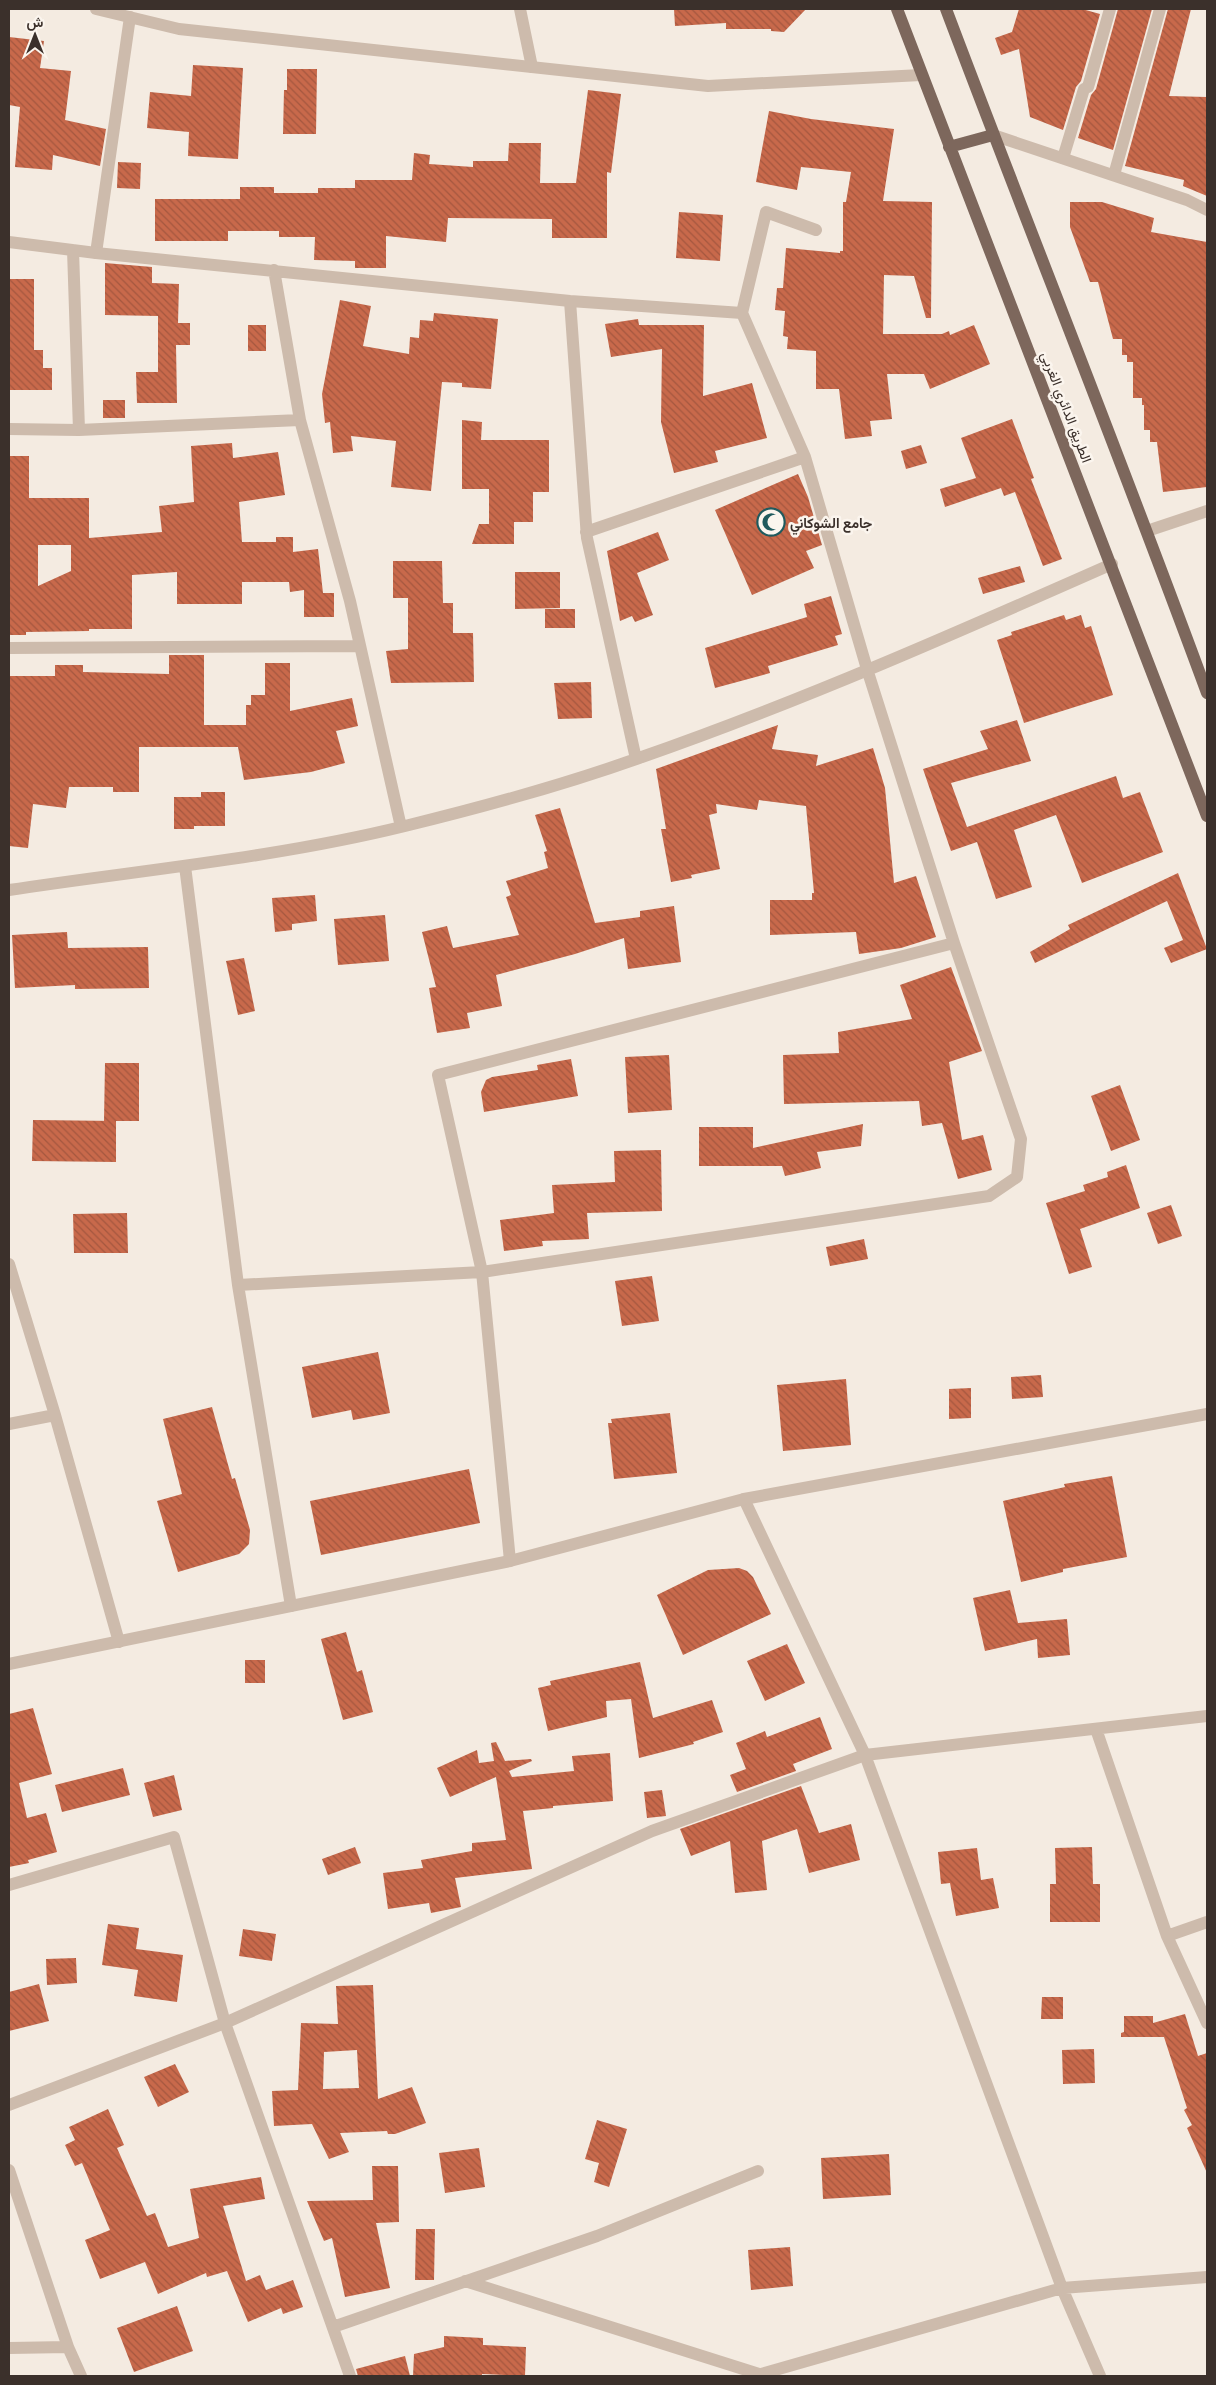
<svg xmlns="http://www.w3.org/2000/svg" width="1216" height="2385" font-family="Inter,Vazirmatn,sans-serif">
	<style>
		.building { fill: url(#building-back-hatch); fill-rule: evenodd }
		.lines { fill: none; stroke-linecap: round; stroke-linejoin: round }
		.service { stroke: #cdbbac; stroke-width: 12 }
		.minor { stroke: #cdbbac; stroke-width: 12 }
		.tertiary { stroke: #cdbbac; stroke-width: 12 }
		.primary { stroke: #7d675c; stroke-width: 12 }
		.labels { text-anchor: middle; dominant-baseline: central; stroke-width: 5; stroke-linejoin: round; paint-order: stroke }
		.street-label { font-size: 14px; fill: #3b302b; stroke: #fbf5ee }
		.poi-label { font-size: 14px; font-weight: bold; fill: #3b302b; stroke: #fbf5ee; text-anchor: start }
	</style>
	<defs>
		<pattern id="building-back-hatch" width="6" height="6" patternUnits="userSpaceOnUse" patternTransform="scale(1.25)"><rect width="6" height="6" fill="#c8694b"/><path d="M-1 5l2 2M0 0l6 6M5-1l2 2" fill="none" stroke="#a4573f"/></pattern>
	</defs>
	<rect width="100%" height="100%" fill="#f4ebe1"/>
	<!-- building -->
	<path class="building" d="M674,9H806L784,32L771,31V29H726V23L675,26Z
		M1019,9H1082L1100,14L1081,81L1076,87L1063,130L1030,117L1019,49L1001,55L995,38L1012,32Z
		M1118,9H1152L1113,150L1078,138L1091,95L1096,89Z
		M1168,9H1191L1169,96L1207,97V196L1183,186L1184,180L1125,166Z
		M9,37L44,41L40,68L71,71L65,120L106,129L100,166L53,155L52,170L15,167L20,107L9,105Z
		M193,65L243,68L238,159L188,156L189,132L147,128L150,92L191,96Z
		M287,69H317L316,134H283L284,90H287Z
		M588,90L621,94L611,173L607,172V238H552V219L448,218L446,242L386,236V268H355V261L314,260L315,237H279V231H228V241H155V199H240V187H274V193H318V188H355V180H412L414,153L430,155L429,164L473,167V161H508L509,143H541L540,183H576Z
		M769,111L811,119L894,129L883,201L932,202L931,318H926L914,276L884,275L883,334H942L949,331L950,335L974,325L990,364L930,389L924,374H887L892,419L870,421L872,436L845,439L839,389H816V351L787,349L788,337L783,336L785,311L775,310L777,288H783L786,248L840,253V251H843V202H846L851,172L801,167L797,190L756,182Z
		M118,162L141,163L140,189L117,188Z
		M1070,202H1102L1154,218L1151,232L1207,242V487L1163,492L1157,442H1150V430H1144V405H1142V398H1133V362H1127V355H1122V339H1113L1098,282H1090L1070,227Z
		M679,212L723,215L720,261L676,258Z
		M105,263L152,267V283L179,284L178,323H190V345H176L177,403H137L136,372H158V316L105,315Z
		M9,279H34V350H43V368H52V390H10Z
		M340,300L371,306L363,346L409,354L410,337L419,338L420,320L433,321L434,313L498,319L491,389L462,387V383L442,382L431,491L391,487L396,441L351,436L353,451L333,453L330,422L325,423L322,394Z
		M638,319L639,325H704L703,396L752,383L767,438L715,451L718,462L674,473L661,422L662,349L611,357L605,324Z
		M248,325H266V351H248Z
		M103,400H125V418H103Z
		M1012,419L1034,478L1031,479L1062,559L1043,566L1015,492L1004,496L1001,488L945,507L940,489L976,478L961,438Z
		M462,420L482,422L481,440H549V492H533V522H514V544H472L479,524H489V489H462Z
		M232,443L233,458L278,452L285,495L239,502L242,542H276V537H293V552L318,549L323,593H334V617H304V590L290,592L289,582H242V604H177V572L132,575V629H89V631L26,632V635H9V456H29V498H89V538L162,532L159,506L194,502L191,446ZM38,545H71V571L38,586Z
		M921,445L927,463L906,469L901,451Z
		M798,474L808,497L822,545L806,551L814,568L752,595L715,510Z
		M658,532L669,560L637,573L653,615L635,622L632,616L620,621L607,551Z
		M393,561H442L443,603H453V633H473L474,682L391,683L386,651L408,649V598H393Z
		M1020,566L1025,582L983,594L978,578Z
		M515,572H560V608L515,609Z
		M831,596L842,634L835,636L838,645L768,666L770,673L715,688L705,648L807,617L804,604Z
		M545,609H575V628H545Z
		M1064,615L1066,620L1081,615L1085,628L1091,626L1113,695L1024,723L997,640L1012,635L1011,632Z
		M169,655H204V725H246V705H251V695H265V663H290V711L352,698L358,726L336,731L345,763L311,772L244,780L238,747H139V792H113V787H69L66,808L33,804L28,848L9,846V676H55V665H83V672L169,674Z
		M591,682L592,718L558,719L554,683Z
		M1017,720L1031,761L951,783L967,827L1116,776L1123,798L1140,792L1163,852L1082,883L1056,815L1014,830L1032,887L996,899L977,842L951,851L923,769L988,749L980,731Z
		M778,725L772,749L818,755L816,766L873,748L885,788L894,883L916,876L936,937L901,948L859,954L856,932L770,935V900H812V893H814L806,806L759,800L757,810L716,804L717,813L709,815L720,869L691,875L692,878L671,882L661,829H666L656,769Z
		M201,792H225V826H194V829H174V797H201Z
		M560,808L595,923L640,917V911L674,906L681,962L628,969L624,938L575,954L496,975L502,1006L467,1013L470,1028L437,1033L429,988L436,987L422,932L447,926L453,948L519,935L506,897L511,895L506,881L548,868L544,852L547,851L535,815Z
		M1178,873L1207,949L1171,963L1164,948L1183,940L1167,901L1035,963L1030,952L1070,929L1068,925Z
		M315,895L317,921L292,924V930L275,932L272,898Z
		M385,915L389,961L338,965L334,919Z
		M67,932L68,948L148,947L149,988L75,989V985L15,988L12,935Z
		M244,958L255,1011L238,1015L226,961Z
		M951,967L982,1051L949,1062L962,1140L983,1135L992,1170L958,1179L942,1123L922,1126L919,1101L784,1104L783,1055L839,1053L838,1032L912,1019L900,985Z
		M669,1055L672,1110L628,1113L625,1057Z
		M571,1059L578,1096L484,1112L481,1092L486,1080L492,1077L538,1070L537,1065Z
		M105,1063H139V1121H104Z
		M1120,1085L1140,1140L1111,1151L1091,1096Z
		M33,1120L116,1121V1162L32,1161Z
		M863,1124L861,1146L817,1152L821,1168L785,1176L782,1166H699V1127H753V1148Z
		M661,1150L662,1211L587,1213L589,1239L542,1241L543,1246L504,1251L500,1220L554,1213L552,1185L615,1182L614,1151Z
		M1126,1165L1140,1208L1080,1229L1092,1267L1069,1274L1046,1203L1085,1191L1083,1185L1108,1177L1107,1172Z
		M1171,1205L1182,1236L1158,1244L1147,1213Z
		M127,1213L128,1253H74L73,1214Z
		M864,1239L868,1259L830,1266L826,1247Z
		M652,1276L659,1321L622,1326L615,1281Z
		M378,1352L390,1413L353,1420L351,1410L312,1418L302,1367Z
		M1041,1375L1043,1397L1012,1399L1011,1377Z
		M846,1379L851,1445L783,1451L777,1385Z
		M971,1388V1418L949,1419V1389Z
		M212,1407L232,1479L235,1478L250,1530L249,1544L239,1554L178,1572L157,1501L182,1494L163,1419Z
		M670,1413L677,1473L614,1479L608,1423H612L611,1419Z
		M469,1469L480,1523L321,1555L310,1501Z
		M1112,1476L1127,1557L1063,1569V1572L1021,1582L1003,1501L1065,1487L1064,1484Z
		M739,1568L747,1571L753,1577L771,1614L683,1655L657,1595L708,1570Z
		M1010,1590L1018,1623L1067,1619L1070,1655L1038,1658L1037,1639L985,1651L973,1598Z
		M346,1632L357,1672L362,1670L373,1712L343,1720L321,1639Z
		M787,1644L805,1683L765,1701L747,1661Z
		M245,1660H265V1683H245Z
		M640,1662L653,1718L712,1700L723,1732L693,1742L694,1744L639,1758L631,1699L606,1701L607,1717L548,1731L538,1688L551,1685L550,1681Z
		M33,1708L52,1774L19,1783L27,1818L46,1813L57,1852L28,1860L29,1863L9,1867V1714Z
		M820,1717L832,1749L793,1764L796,1771L737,1792L730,1775L746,1769L736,1743L765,1731L767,1737Z
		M496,1742L505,1761L531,1759L532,1761L509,1771L512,1777L574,1771L572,1756L610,1753L613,1801L553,1806V1808L523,1811L532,1869L455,1878L461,1907L431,1913L429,1903L388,1909L383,1873L423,1868L421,1860L472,1851V1843L506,1840L496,1777L450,1797L437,1768L477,1750L479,1763L494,1761L491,1743Z
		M123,1768L130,1795L62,1812L55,1785Z
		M174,1775L182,1810L153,1817L144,1783Z
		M801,1786L819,1833L851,1824L860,1860L809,1873L797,1829L762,1841L767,1890L735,1893L730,1841L691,1856L680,1829Z
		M662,1790L666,1816L647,1818L644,1792Z
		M355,1847L361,1863L328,1875L322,1859Z
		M1092,1847L1093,1884H1100V1922H1050V1884H1056L1055,1848Z
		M977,1848L981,1880L993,1878L999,1908L956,1916L950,1883L941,1884L938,1852Z
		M108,1924L139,1928L136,1949L183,1955L177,2002L134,1996L138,1970L102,1965Z
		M243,1929L276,1934L272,1961L239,1956Z
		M76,1958L77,1983L47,1985L46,1959Z
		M39,1984L49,2021L9,2031V1992Z
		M373,1985L378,2099L412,2087L426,2123L395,2134H388L387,2131L340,2133L349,2152L329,2159L312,2124L274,2126L272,2091L298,2090L301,2023L338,2024L336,1986ZM357,2050L359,2088L323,2089L324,2052Z
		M1042,1997H1063V2019H1041Z
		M1185,2014L1198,2056L1207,2053V2173L1187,2128L1192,2125L1184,2110L1187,2108L1164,2037H1121V2033L1124,2032V2016H1153V2023Z
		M1094,2049L1095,2083L1063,2084L1062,2050Z
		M175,2064L189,2092L158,2107L144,2077Z
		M108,2109L124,2145L117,2148L147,2216L155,2213L168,2247L199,2238L190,2189L261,2177L265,2199L223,2206L246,2281L260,2275L266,2290L293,2280L303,2307L283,2314L281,2308L248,2322L227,2271L207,2277L206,2273L158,2294L145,2262L100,2279L85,2240L110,2230L82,2163L75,2166L65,2145L75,2140L69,2127Z
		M597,2120L627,2129L609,2187L594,2182L599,2163L585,2159Z
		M479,2148L485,2187L445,2193L439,2153Z
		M889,2154L891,2195L823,2199L821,2158Z
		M372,2166H398L399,2222L376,2223L390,2288L345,2297L332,2238L324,2241L307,2201L373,2200Z
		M416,2229H435L434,2280H415Z
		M790,2247L793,2286L751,2290L748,2250Z
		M177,2306L193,2351L134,2372L117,2328Z
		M444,2336L483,2338V2345L526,2347L525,2376L482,2374V2376H413L414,2354L444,2347Z
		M405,2356L410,2376H358L356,2369Z"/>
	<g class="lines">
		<!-- service -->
		<path class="service" d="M1063,158L1084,89L1088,87L1110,9
			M1114,175L1160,9
			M96,253L130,17"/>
		<!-- minor -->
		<path class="minor" d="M520,9L532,67
			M993,135L1187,200L1207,210
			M9,242L96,253L570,301L742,313L805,457L867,669L954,943L1021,1139L1017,1177L989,1196L482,1272L238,1285
			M73,250L79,430
			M274,270L300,420L350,601L401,827
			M570,301L587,538L636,759
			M742,313L766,212L816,230
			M9,429L79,430L300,420
			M1147,531L1207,511
			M586,532L805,457
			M9,648L359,646
			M185,866L238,1285L291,1606
			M9,890C141,870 275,858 405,826C483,807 563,785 639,758C800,702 956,633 1112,564
			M9,1264L55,1415L119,1642
			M9,1424L55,1415
			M744,1499L865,1755L1062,2288L1100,2376
			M510,1561L482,1272L438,1075L954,943
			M1096,1729L1167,1936L1207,2023
			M9,1885L174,1837L225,2023L350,2376
			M1167,1936L1207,1922
			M9,2105L225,2023L652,1831L865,1755L1207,1716
			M9,2170L68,2347L81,2376
			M465,2281L759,2374
			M333,2327L597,2236L758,2171
			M9,2348L68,2347
			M754,2376L1062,2288L1207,2277"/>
		<!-- tertiary -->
		<path class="tertiary" d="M96,9L179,29L708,86L921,75
			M9,1664L510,1561L744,1499L1207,1414"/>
		<!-- primary -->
		<path class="primary" d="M897,9L1207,816
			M946,9C1032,237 1123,464 1207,693
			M949,147L993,135"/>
	</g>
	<!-- icons -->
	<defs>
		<g id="mosque-ring" transform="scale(1.4375)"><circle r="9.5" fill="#fbf5ee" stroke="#1f5a5e" stroke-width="1.5"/><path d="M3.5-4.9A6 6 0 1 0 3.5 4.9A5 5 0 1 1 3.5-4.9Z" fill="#1f5a5e"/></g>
	</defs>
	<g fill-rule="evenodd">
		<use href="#mosque-ring" x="771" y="522"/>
	</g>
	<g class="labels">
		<!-- street labels -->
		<g class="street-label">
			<text transform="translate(1067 407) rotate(69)">الطريق الدائري الغربي</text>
		</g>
		<!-- poi labels -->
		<g class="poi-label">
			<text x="790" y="522">جامع الشوكاني</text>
		</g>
	</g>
	<!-- border -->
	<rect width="1216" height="2385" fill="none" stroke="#3b302b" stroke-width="20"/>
	<!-- north arrow -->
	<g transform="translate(35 35)" stroke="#fbf5ee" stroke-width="4" paint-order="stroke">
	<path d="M0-4L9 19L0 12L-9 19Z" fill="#3b302b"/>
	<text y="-8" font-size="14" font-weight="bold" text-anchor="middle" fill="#3b302b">ش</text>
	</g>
</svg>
